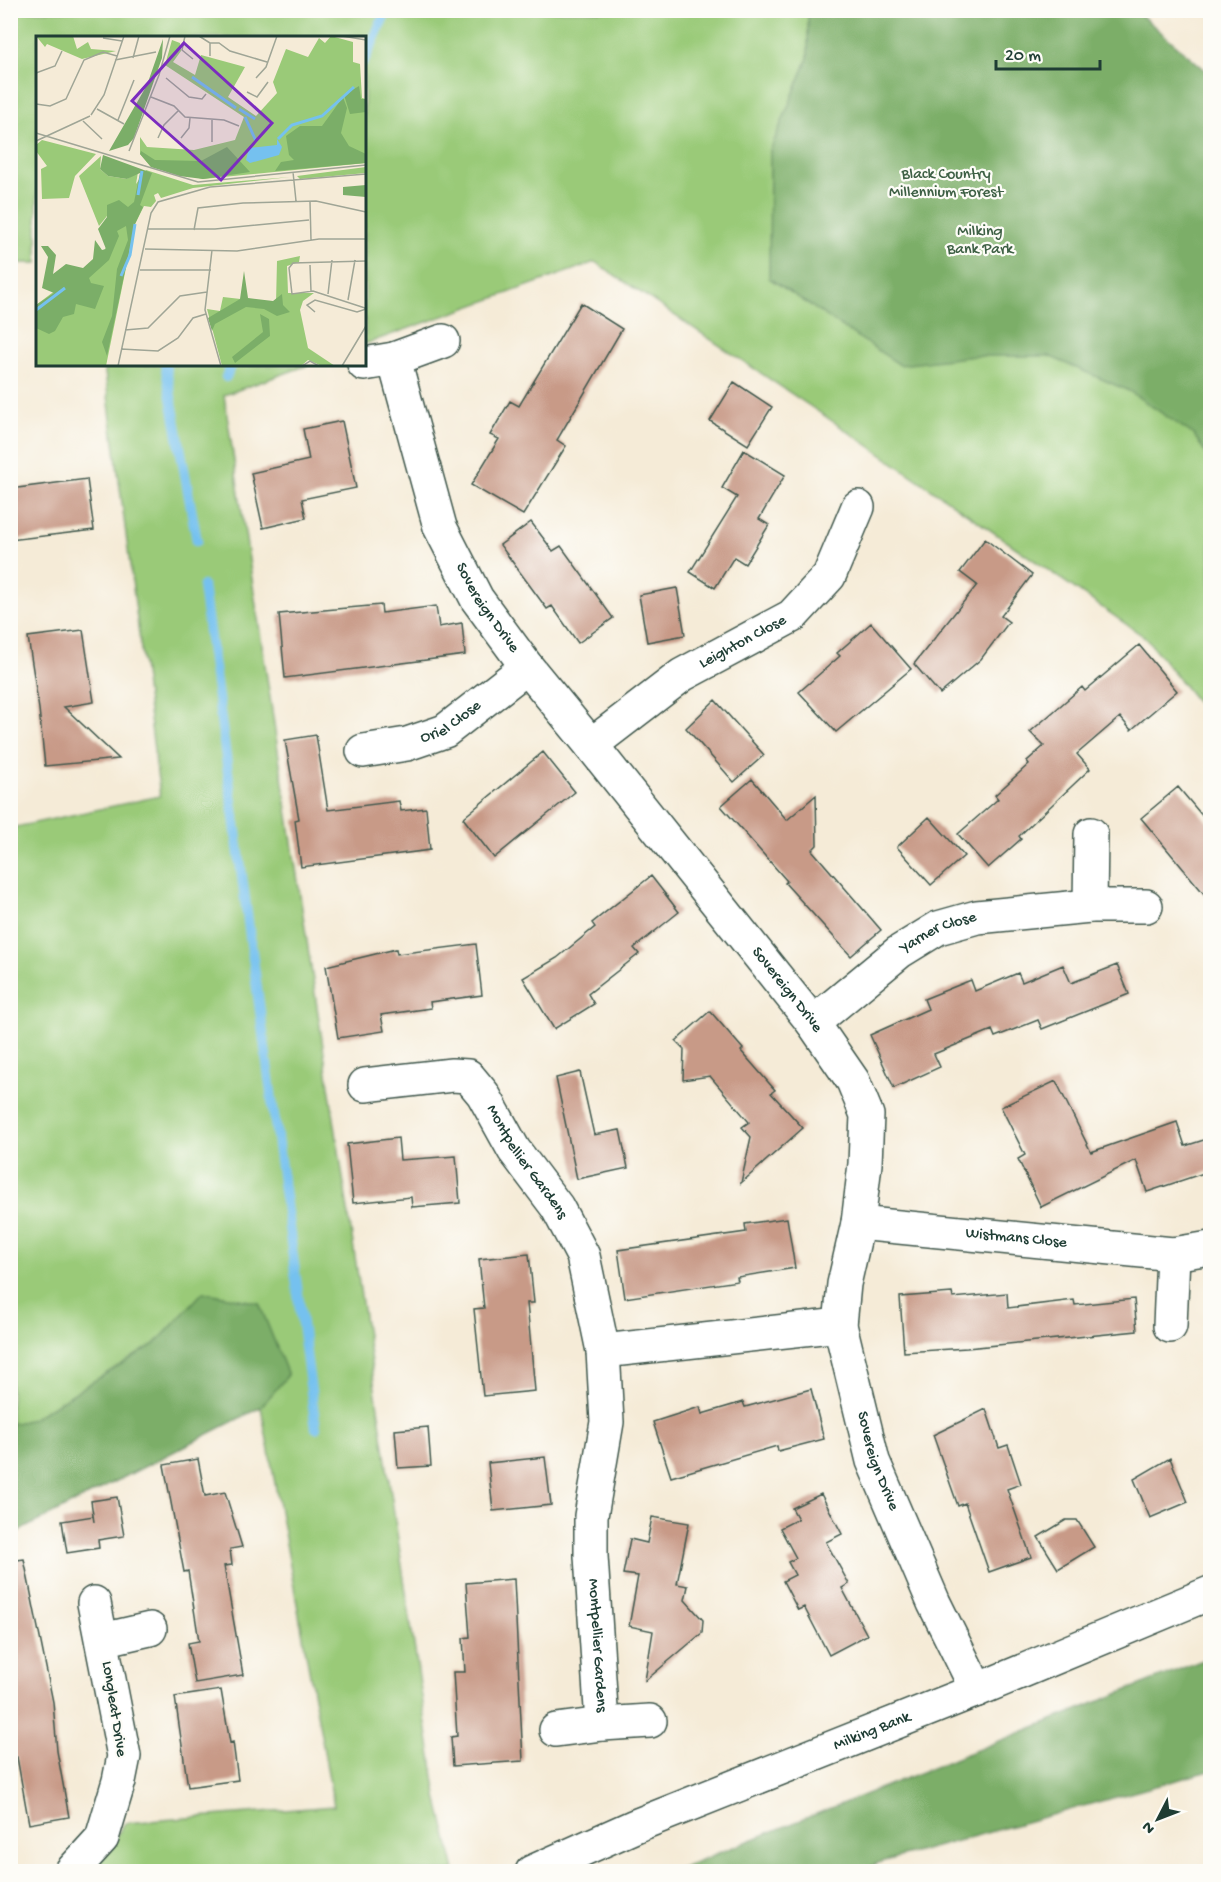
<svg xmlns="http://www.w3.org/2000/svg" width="1221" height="1882" font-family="'Gochi Hand',sans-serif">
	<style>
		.green { fill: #9aca78; stroke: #5c8456; stroke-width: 1.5 }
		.forest { fill: #7bae68; stroke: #4d764e; stroke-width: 1.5 }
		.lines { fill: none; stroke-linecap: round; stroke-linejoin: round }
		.stream { stroke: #75c1ef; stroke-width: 10 }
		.building { fill: #c89a87 }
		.minor-casing { stroke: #3f574c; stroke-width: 36 }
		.tertiary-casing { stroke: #3f574c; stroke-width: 36 }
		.minor { stroke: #fff; stroke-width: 33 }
		.tertiary { stroke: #fff; stroke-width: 33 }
		.labels { text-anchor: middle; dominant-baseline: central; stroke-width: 4.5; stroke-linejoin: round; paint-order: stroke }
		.park-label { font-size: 16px; fill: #3e6045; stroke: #fdfcf7 }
		.street-label { font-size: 16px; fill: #1f3d34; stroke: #fdfcf7 }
		.inset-river { fill: none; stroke: #75c1ef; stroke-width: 3 }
		.inset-road { fill: none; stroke: #9fa596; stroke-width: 1.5 }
		.view { fill: #7b2cbf; fill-opacity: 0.15; stroke: #7b2cbf; stroke-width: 3 }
		.inset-edge { fill: none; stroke: #1f3d34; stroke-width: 3 }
	</style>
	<rect width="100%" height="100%" fill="#fdfcf7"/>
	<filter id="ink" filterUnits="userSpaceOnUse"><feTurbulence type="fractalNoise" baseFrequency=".0167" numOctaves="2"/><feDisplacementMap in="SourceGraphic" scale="12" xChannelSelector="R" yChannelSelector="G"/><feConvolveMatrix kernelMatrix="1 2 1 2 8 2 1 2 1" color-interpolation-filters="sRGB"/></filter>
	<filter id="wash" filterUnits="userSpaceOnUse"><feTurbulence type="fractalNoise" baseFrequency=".008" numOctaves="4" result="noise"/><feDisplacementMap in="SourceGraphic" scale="24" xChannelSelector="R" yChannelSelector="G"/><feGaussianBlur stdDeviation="1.35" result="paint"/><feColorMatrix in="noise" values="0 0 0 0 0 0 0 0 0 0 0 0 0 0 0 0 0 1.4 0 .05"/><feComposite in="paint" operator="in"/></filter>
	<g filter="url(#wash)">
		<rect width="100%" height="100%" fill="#f5ebd7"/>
		<!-- green -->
		<path class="green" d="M11,11H1136L1210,74V718L1146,638L865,443L595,262L365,344L364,38H38L37,263H11Z
			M104,365H308L224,395L437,1796L455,1871H92L125,1823L334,1806L261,1407L11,1535V828L160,796Z"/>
		<!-- forest -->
		<path class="forest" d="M808,11H1136L1210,74V460L1194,435L1129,391L1049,356H975L900,365L769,278L770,151L808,58Z
			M203,1292L259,1303L288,1375L261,1407L11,1535V1424L32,1419L156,1343Z
			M1210,1657V1771L878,1863L862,1871H673Z"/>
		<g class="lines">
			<!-- stream -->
			<path class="stream" d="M364,61L387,10
				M165,364L197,541
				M226,377L231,364
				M203,586L316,1428"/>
		</g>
		<g id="blocks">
			<!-- building -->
			<path class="building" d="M581,303L622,329L557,440L566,446L523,515L471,485L499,439L490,435L510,401L519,406Z
				M734,382L772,407L748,445L710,421Z
				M342,421L356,488L302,499L306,518L263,528L251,473L309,460L303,429Z
				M744,450L785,475L759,519L769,525L745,564L734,557L715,588L690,572L737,497L722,488Z
				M87,479L94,530L10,540V489Z
				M531,522L553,551L561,546L613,618L578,643L552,606L547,609L500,545Z
				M985,539L1032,575L1001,616L1009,622L981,659L940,694L914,664L977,585L960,572Z
				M677,588L685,635L647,642L639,595Z
				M381,605L382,613L436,606L439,627L462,623L465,655L285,678L279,614Z
				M871,623L911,669L836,732L799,692L840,656L837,653Z
				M83,630L94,702L64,707L119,759L45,766L39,709L28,637Z
				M1139,645L1177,691L1131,730L1120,717L1077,754L1090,769L1019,836L1021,839L988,868L958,834L998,799L995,795L1029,764L1027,761L1044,746L1030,732L1082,687L1085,691Z
				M715,700L764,755L734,782L686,728Z
				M316,735L328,810L399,801L401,811L426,808L430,850L301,867L295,820L299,819L285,740Z
				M543,752L575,792L494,858L463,818Z
				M752,779L787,820L816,795L817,845L812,850L881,930L851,956L785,883L787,881L721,806Z
				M1178,787L1210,825V901L1141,818Z
				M929,817L964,856L931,885L897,847Z
				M651,876L679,912L634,948L639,954L588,994L594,1004L554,1029L523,978L557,958L595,927L592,923Z
				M476,944L482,995L430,1002L431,1008L381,1015L384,1031L338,1038L326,966L396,949L397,954Z
				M1063,965L1071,983L1117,965L1129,994L1042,1029L1038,1020L995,1037L992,1030L934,1054L940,1067L894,1088L870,1035L928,1009L924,999L971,980L975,991L1018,973L1022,982Z
				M710,1011L743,1049L741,1051L775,1090L771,1093L803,1128L741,1183L751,1137L742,1127L749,1122L710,1076L683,1080L684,1049L676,1041Z
				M580,1072L594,1135L620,1130L628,1168L577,1179L556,1078Z
				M1056,1081L1091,1152L1177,1122L1185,1146L1210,1138V1171L1147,1192L1136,1160L1041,1207L1018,1159L1025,1155L1001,1107Z
				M398,1138L400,1160L456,1156L460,1203L412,1207L411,1197L353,1203L347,1144Z
				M787,1218L795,1268L737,1277L738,1281L625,1298L618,1250L746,1232L745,1224Z
				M529,1254L534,1303H527L535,1391L483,1396L474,1309L484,1308L479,1259Z
				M952,1293L953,1298L1007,1293L1008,1308L1074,1300L1075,1305L1134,1299L1137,1331L967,1348L904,1352L900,1297Z
				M811,1389L824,1439L778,1451L777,1446L671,1477L653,1422L700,1407L702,1414L743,1402L745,1407Z
				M986,1409L999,1448L1008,1445L1021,1484L1007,1489L1031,1557L989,1572L965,1503L958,1506L933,1435Z
				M428,1427L431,1466L398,1468L395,1430Z
				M545,1457L551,1505L493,1511L488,1463Z
				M1170,1458L1188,1502L1150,1518L1134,1479Z
				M198,1459L205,1496L225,1492L242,1547L230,1549L232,1565L224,1566L243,1675L195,1683L188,1643L199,1641L188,1571L184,1572L164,1465Z
				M821,1494L842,1534L826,1542L849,1584L842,1588L867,1635L829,1655L804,1607L798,1610L783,1581L795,1575L788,1562L796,1558L780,1528L798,1519L792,1508Z
				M117,1497L124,1536L98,1540L99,1548L67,1553L62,1521L93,1516L94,1522L91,1501Z
				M652,1517L689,1523L677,1584L688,1586L685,1600L703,1620L702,1633L645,1681L653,1631L629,1626L638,1576L623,1574L630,1539L647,1543Z
				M1066,1520H1077L1094,1547L1058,1569L1038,1537Z
				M24,1559L53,1702L57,1751L69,1817L29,1824L17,1757H10V1561Z
				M514,1579L523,1761L453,1766L451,1737L457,1736L453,1672H465L463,1638L470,1637L466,1583Z
				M221,1690L230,1743L233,1742L238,1780L188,1787L175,1697Z"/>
		</g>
	</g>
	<g filter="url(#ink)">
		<use href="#blocks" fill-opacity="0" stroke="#3f574c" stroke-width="1.5"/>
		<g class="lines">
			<!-- minor casing -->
			<g class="minor-casing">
				<g id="minor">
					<path id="s1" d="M394,359L440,527L477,599L527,667L591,745L813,1023L853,1081L867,1115L865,1164L858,1223L844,1284L840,1325L873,1461L934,1603L977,1690"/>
					<path d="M364,364L394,359L443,341"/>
					<path id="s2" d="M591,745L682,675L792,616L829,576L858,507"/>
					<path id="s3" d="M363,751L407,744L445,731L527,667"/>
					<path d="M1090,906L1091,834"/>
					<path id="s4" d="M813,1023L899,952L938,928L977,917L1090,906H1146"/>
					<path id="s5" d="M365,1085L452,1075L468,1076L483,1094L514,1150L557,1207L583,1256L603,1351L607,1422L591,1516V1556L602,1724"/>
					<path id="s6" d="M858,1223L1173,1254L1210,1248"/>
					<path d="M1170,1326L1173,1254"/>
					<path d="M603,1351L840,1325"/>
					<path d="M102,1640L150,1629"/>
					<path d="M556,1730L602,1724L650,1721"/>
					<path d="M71,1872L102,1838L119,1781L124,1756L94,1603"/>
				</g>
			</g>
			<!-- tertiary casing -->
			<g class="tertiary-casing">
				<g id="tertiary">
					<path id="s7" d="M532,1872L635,1826L977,1690L1210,1593"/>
				</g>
			</g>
			<!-- minor -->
			<use href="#minor" class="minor"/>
			<!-- tertiary -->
			<use href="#tertiary" class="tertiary"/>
		</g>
	</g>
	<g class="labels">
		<!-- park labels -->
		<g class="park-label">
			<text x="946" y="175">Black Country<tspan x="946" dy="18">Millennium Forest</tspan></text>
			<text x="980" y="232">Milking<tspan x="980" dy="18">Bank Park</tspan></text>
		</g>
		<!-- street labels -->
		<g class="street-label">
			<text stroke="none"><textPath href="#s1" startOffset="268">Sovereign Drive</textPath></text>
			<text stroke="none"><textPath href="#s2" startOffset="184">Leighton Close</textPath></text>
			<text stroke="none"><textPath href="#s3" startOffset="94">Oriel Close</textPath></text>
			<text stroke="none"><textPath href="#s4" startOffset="156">Yarner Close</textPath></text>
			<text stroke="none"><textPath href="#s1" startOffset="754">Sovereign Drive</textPath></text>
			<text stroke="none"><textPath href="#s5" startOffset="208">Montpellier Gardens</textPath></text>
			<text stroke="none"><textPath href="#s6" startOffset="159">Wistmans Close</textPath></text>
			<text stroke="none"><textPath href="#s1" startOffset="1257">Sovereign Drive</textPath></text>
			<text stroke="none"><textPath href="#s5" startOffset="711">Montpellier Gardens</textPath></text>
			<text transform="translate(113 1709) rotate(81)">Longleat Drive</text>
			<text stroke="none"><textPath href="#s7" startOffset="368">Milking Bank</textPath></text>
		</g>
	</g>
	<!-- overview -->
	<g transform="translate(36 36)">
		<rect width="330" height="330" fill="#f5ebd7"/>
		<path d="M0,0H37L41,13L52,6L55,13L80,15L46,23L11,8L9,11ZM295,0L317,6V26L324,28L326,62L330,63V127L167,143L115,131L104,118V101L111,111L158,114L199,104L208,81L129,29L136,4L144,7L145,15L137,26L159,39L165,19L209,31L192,61L220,80L241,57L237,46L250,13L272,21L283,2L289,7ZM6,104L60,118L39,140L33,162L6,163L5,133L11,130L0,115V109ZM65,120L64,133L72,140L91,143L102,136L100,148L110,134L157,149L254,141L157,152L125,162L122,157L118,159L120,165L115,171L108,170L99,188L70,330H0V269L64,221L92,176L87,169L71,173V180L63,190L43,140ZM330,131V137L264,143L261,140ZM264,220L263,226L251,230L252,257H278L267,265L264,274L272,312L299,330H286L272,324L265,330H186L171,273L184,275L187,261L240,267L241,225Z" fill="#9aca78"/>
		<path d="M127,3L126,22L98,102L92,109L73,115L111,49ZM323,50L325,63H330V76L314,78L308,59ZM307,61L311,72L305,97L313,110L330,118V127L239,135L245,126L258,124L253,119L250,100L264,90H286ZM191,111L214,136L167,143L143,140L115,131L104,118L105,115L119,124L165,125ZM67,119L116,137L104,169L107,171L99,188L71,320L66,306L76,280L81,233L92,204L90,190L81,195L83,200L73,224L53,242L55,247L68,250L59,273L40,268L38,278L27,281L19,295L13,298L0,292V269L18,257L6,252L12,221L5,210H12L20,219L17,238L30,228L47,232L57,223L59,204L66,214L70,213L62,193L71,181V169L83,164L92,171L98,166L104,137L91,143L72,140L64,133ZM330,149V161L307,159V151ZM208,235L212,262L237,265L246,258L247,269L254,276L241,280L228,273L210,271L179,288L176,295L172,282L204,263ZM224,278L233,283L234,300L199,327L196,321L227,296Z" fill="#7bae68"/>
		<path d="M241,103L246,111L243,119L214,127L210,124L213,112L241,109Z" fill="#75c1ef"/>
		<path class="inset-river" d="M156,41L200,72M203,73L219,83M209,81L220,105M242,103L256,89L286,80L318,51M102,159L106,135M85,240L94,219L99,188M0,274L29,252"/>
		<path class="inset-road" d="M149,0L146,14L157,23M163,0L174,7V20M306,0L330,4M67,2L86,5M174,7H183L194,15L231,26M97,22L103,0M79,24L120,16M0,37L19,30L26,15M130,42L153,61L166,63L170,58M220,42L230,31L241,0M211,56L221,61L232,46M115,61L138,70L149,81L188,84L203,90M0,68L14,70L30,63L48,24L67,16L81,20M61,73L88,88M55,79L68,59L88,0M82,84L98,44M47,85L66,103M0,97L162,146L330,129M122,102L128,89L142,75M145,102L153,92L154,82M0,105L54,80M176,106V83M93,115L123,39L134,0M257,136L260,165M274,166L275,204M112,193H179L273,184M158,194L162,172L207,167L280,165L330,176M109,213L201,215L283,203H330M176,214L169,274L185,330M274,229L275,255M104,234H175M292,258L296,224M312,264L319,224M329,272L277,255L256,258L253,232L257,227L330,225M279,276L271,269L279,264L321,276L330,273M89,294L112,292L144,260L171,256M85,313L122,315L142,302L157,282L170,278M82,330L115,177L122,166L174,151L330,138M266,330L274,325L283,330M306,330L330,290"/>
		<path class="view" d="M148,7L236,87L185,144L96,65Z"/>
		<rect width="330" height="330" class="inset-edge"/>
	</g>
	<!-- margin -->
	<rect width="1221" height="1882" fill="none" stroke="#fdfcf7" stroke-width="36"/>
	<!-- north arrow -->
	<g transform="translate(1158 1819) rotate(228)" stroke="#fdfcf7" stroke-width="4.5" paint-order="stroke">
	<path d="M0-4.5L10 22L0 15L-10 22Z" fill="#1f3d34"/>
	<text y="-9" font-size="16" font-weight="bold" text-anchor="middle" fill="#1f3d34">N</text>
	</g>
	<!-- scale -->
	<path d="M996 60v9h104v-9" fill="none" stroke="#1f3d34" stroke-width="3"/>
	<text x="1005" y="60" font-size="18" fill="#1f3d34" stroke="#fdfcf7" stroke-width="4.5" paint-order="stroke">20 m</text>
</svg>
